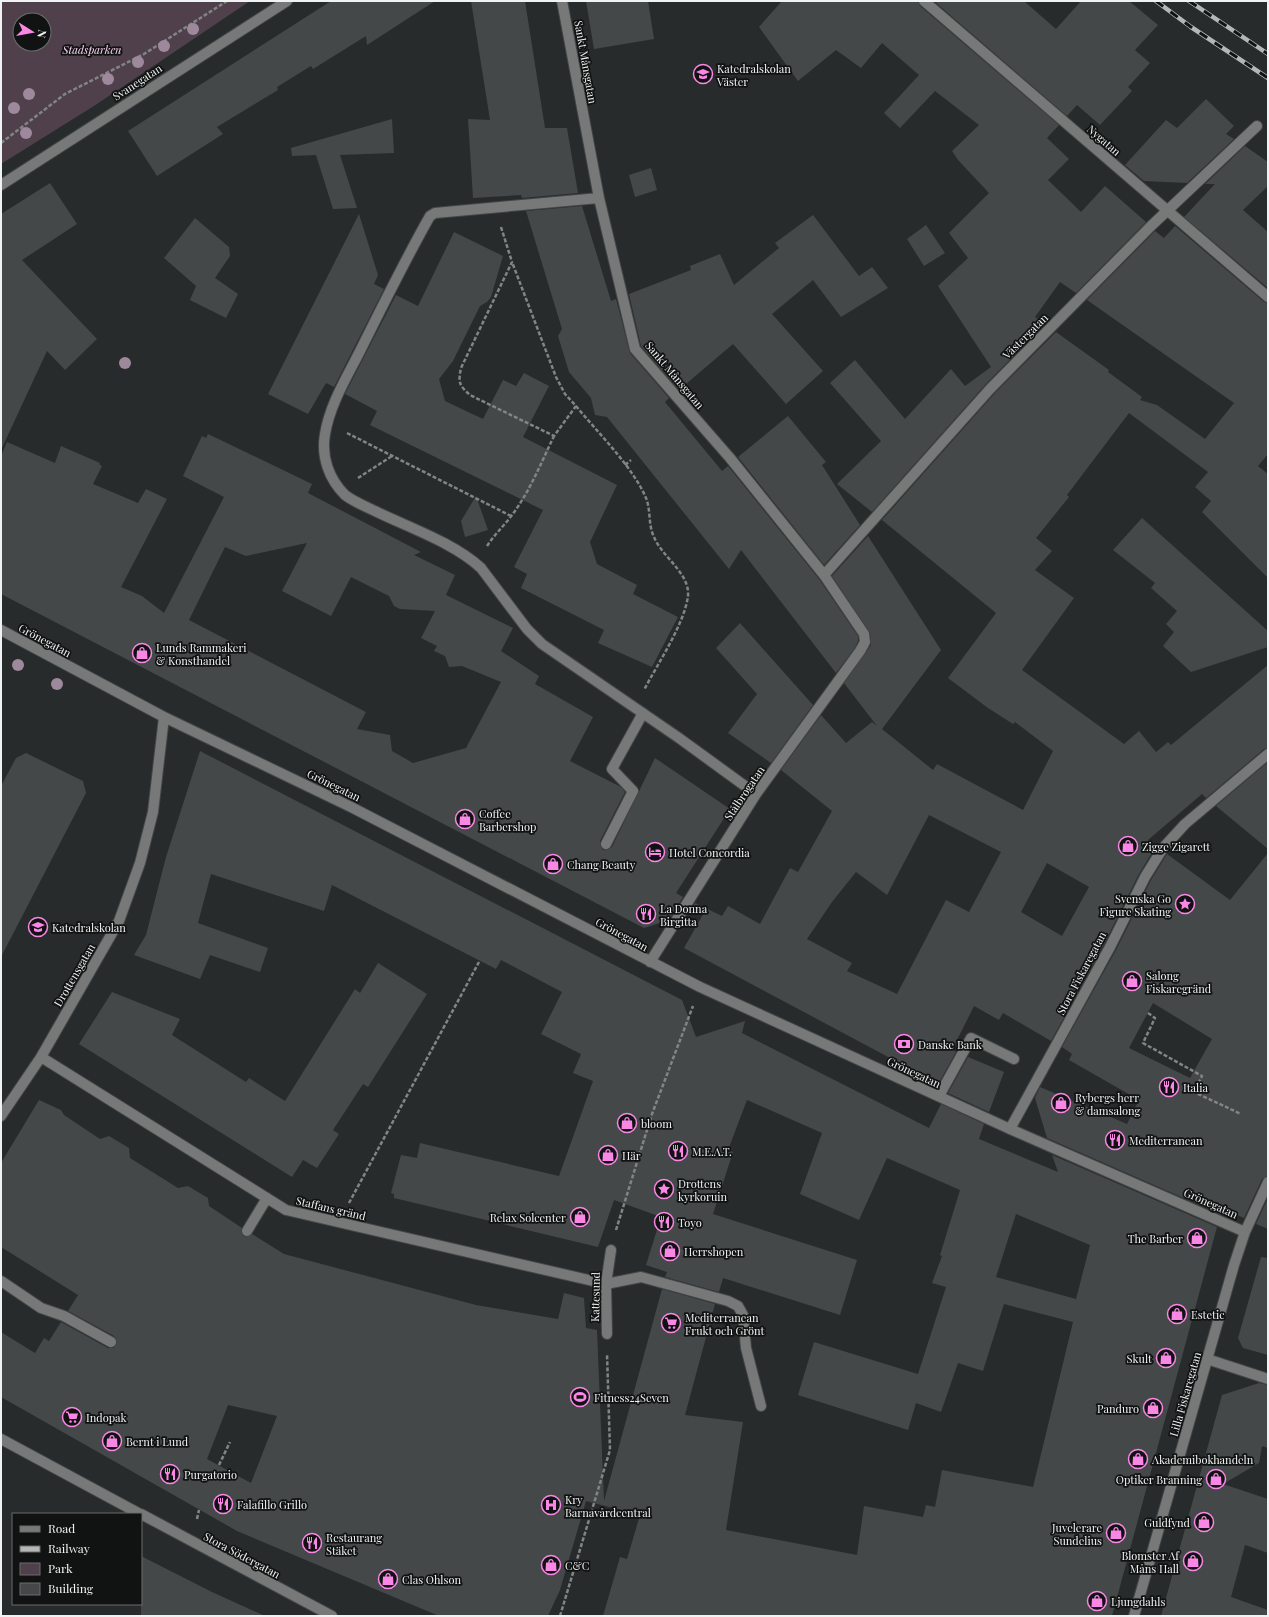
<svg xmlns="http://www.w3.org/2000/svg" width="1269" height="1617" font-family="'Playfair Display',serif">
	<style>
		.green { fill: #4f404b; fill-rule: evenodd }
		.building { fill: #444849; fill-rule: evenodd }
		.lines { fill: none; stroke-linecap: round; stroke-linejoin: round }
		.minor-casing { stroke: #434748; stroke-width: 12 }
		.path { stroke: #818585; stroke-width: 2.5; stroke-dasharray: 4 2; stroke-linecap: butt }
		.minor { stroke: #777979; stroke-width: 10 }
		.rail-casing { stroke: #b3b7b7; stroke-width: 4.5 }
		.rail { stroke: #111313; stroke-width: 3; stroke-dasharray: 9; stroke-linecap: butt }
		.tree { fill: #9d899b }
		.labels { text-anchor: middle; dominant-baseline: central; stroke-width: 3.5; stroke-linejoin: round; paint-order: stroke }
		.park-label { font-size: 11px; font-style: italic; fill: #fed6f5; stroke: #111313 }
		.street-label { font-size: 11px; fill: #f0f3f3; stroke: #111313 }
		.poi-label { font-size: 11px; fill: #f0f3f3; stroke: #111313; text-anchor: start }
	</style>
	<rect width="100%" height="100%" fill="#272b2c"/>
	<!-- green -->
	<path class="green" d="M1,1H250L94,106L1,164ZM20,20H44V44H20Z"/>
	<!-- building -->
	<path class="building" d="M331,1H435L367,45L366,36L313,69L311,66L277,87L278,90L217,127L223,134L157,176L128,131Z
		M471,1H525L545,128H567L578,193L522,198L521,195L473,198L468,119L490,120Z
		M586,1H648L654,39L594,49Z
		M782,1H918L920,6L1059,125L1047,138L1069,159L1048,180L1081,212L1105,186L1146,222L1076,293L1060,282L1035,317L1045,324L985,385L872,512L837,484L881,441L830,383L855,360L905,419L951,369L965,386L991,367L938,286L968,258L949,233L989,193L958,160L952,151L979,125L935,91L900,128L884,113L919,75L882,43L861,68L836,50L798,81L759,27Z
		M934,1H1024L1056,29L1081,1H1129L1158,25L1135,50L1150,63L1128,87L1132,91L1100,125L1077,105L1067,116Z
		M1206,99L1234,126L1226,134L1234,139L1187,183L1144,181L1125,165L1166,120L1177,128Z
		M392,119L394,153L340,155L357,208L333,209L316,155L292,156L291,148Z
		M1245,146L1268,162V186L1243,210L1268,232V288L1184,217L1215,184H1205Z
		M651,168L657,190L635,197L629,175Z
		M50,183L77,224L22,260L97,339L65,370L47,351L1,450V214Z
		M582,206L611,301L616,299L630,353L669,398L665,402L722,471L728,466L819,579L858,636V641L855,648L836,673L741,550L729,569L607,417L595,415L591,398L569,372L558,336L562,329L526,211Z
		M359,214L378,275L374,284L384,289L334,387L326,383L308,414L268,394Z
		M813,215L859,276L872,267L888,288L841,317L813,280L772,314L823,371L786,404L733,344L679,390L641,346L629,294L691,270L690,266L720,254L734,285L779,248L775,243Z
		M195,218L229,247L230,256L215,278L238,294L226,318L190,300L196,286L164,258Z
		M926,225L945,253L924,266L907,239Z
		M1175,226L1264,302L1268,303V454L1258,466L1268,474V578L1202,512L1211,501L1195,487L1208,472L1129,413L1067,495L1069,497L1036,538L1052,551L1035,570L1074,598L1022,670L1124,744L1139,731L1156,752L1168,742L1171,745L1268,665V748L1264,749L1206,798L1202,794L1148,840L1156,846L1139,874L1104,944L1051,1041L1003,1013L999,1020L974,1006L952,1050L956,1052L937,1086L889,1060L890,1058L684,948L706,909L688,914L695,903L722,916L728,906L760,924L790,868L798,872L832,811L781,770L821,715L846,743L872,722L877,726L844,683L871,645L870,633L832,576L868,536L941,650L882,729L933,770L937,764L1023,810L1053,751L1015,722L1013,724L988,708L948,678L996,613L882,520L995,393L1056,332L1109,370L1108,372L1142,397L1140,400L1157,405L1205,439L1234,403L1087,300L1155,231L1164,238ZM929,815L1001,852L969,912L946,900L897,994L847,971L852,963L807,939L832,902L856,872L887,895ZM1047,863L1089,887L1062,936L1021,912Z
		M454,232L503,256L491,297L487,302L480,306L453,361L439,379L445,401L483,419L503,380L516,386L524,373L549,386L523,437L617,485L590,542L597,564L637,585L633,594L678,617L652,667L598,643L604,630L521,588L527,574L514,567L543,510L370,425L377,411L345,394L396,295L418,306Z
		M788,416L826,462L822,465L860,525L824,565L738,457Z
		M208,434L312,484L308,493L421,552L414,555L455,575L446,595L513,628L501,651L539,676L535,684L593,717L570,761L621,787L625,792L600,841V845L603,850H607L612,847L655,758L730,809L676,893L683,897L669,920L644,928L1,594V456L7,442L55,463L61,446L100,463L99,464L102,466L93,484L138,503L146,489L167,499L121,587L142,596L164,613L224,497L183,476L202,436L206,438ZM307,543L282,591L331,616L351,577L389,596L394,606L400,609L435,611L421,638L437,646L434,651L445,656L449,667L462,666L501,682L466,748L413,763L392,751L390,735L357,729L366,712L189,620L225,547L246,556Z
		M476,496L488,530L465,537L461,521Z
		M1142,518L1268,631V647L1191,672L1163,646L1174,632L1166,624L1177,611L1151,588L1155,583L1113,550Z
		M740,623L813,705L771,763L728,733L757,694L716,648Z
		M200,751L682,1000L696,1037L745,1021L742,1033L929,1128L941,1104L984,1124L979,1139L1058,1172L1052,1155L1217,1227L1112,1616H603L620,1557L627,1559L640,1515L586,1501L560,1590L548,1616H439L237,1531L1,1397V1332L35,1353L44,1338L49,1341L61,1322L108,1348H114L117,1342L114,1336L68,1311L78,1295L1,1247V1163L39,1100L61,1110L64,1115L100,1139L109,1136L129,1148L130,1158L178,1188L188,1186L208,1198L209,1206L242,1228L241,1231L243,1236L247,1237L252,1234L284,1254L476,1305L558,1319L564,1293L584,1298L586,1328L597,1330L604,1501L662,1289L715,1304L685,1415L743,1422L726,1530L857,1555L864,1506L923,1517L926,1505L935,1507L942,1470L1033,1487L1073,1322L1004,1304L983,1371L958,1363L941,1412L916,1403L908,1430L798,1395L814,1342L918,1374L946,1287L932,1283L942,1256L940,1255L960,1190L887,1158L859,1220L800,1194L822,1133L747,1100L728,1150L733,1152L713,1214L857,1260L840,1315L723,1278L719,1292L665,1277L667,1272L646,1265L661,1217L614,1200L598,1247L394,1198V1194L391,1193L401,1155L417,1158L420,1143L559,1176L593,1081L573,1073L581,1054L541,1034L562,992L501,960L496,969L332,885L324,911L211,874L198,923L268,948L260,972L210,955L200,979L134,955L146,935L166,857ZM1016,1214L1090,1245L1076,1299L996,1277ZM228,1405L277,1416L251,1483L207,1459Z
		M26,753L83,781L86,793L1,957V786L16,758Z
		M1268,762V849L1216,806Z
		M1268,853V1176L1262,1179L1244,1218L1222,1208L1220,1214L1047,1138L1035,1098L1040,1087L1127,1124L1139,1100L1069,1060L1072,1054L1062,1047L1116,950L1151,880L1167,854L1230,900ZM1153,1003L1212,1039L1190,1078L1129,1048Z
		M378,963L427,994L368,1087L363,1084L333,1130L339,1134L317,1168L303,1160L292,1177L79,1044L112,992L180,1019L172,1035L246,1082L249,1078L285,1101L355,989L360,993Z
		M968,1057L1004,1072L989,1112L948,1093Z
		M1268,1198V1229L1256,1224Z
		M1261,1257L1268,1258V1355L1243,1348L1238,1338Z
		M1259,1383L1268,1385V1448L1262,1446L1259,1463L1223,1484L1268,1499V1553L1245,1545L1231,1597L1268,1610V1616H1161L1222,1395Z
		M141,1556L212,1592L265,1616H141Z"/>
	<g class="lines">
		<!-- minor casing -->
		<g class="minor-casing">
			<path id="minor" d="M562,1L599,198L635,349L730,458L824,575L864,634L865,642L860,651L756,794L650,962
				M924,1L1268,297
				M1,185L287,1
				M599,198L435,213L430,216C405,260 383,305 360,351C347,377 330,404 325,434C321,457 329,479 345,495C354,502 367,507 377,512C410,528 454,543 481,568L527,629L542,644L679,738L756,794
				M824,575L990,389L1151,226L1257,126
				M1,630L164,717L351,807L700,987L1010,1129L1245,1232
				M606,844L633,791L612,769L643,713
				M41,1057L286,1210L606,1284L641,1277L728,1301L738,1306L743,1315L746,1348L761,1406
				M939,1096L971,1038L1014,1059
				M1,1116L41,1057L119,921L140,863L153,812L164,717
				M1010,1129L1110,947L1145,877L1163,848L1185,824L1268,754
				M247,1231L267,1198
				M1,1281L41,1308L64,1316L111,1342
				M607,1334L606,1284L611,1250
				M1207,1359L1268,1379
				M1,1439L140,1514
				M141,1514L332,1616
				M1134,1616L1234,1265L1245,1232L1268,1182"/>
		</g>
		<!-- path -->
		<path class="path" d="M1,143L65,94L144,54L227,1
			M501,227L512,262L461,368C458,383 459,385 470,395L554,436L576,406L565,394L556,377L512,262
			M576,406C598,433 633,467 646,498C651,510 648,525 654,537C662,557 690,573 688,596C684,625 658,663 644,690
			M347,433L511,516
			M625,465L631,460
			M358,478L392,456
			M487,546C494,535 504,526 512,515C530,491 541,463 554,436
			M1148,1013L1155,1018L1143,1043L1202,1076L1194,1092L1241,1114
			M349,1203L479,962
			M616,1230L652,1114L693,1006
			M219,1465L230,1442
			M197,1519L199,1510
			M410,1616V1615
			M560,1616L610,1450L607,1354"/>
		<!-- minor -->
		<use href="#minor" class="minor"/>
		<!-- rail casing -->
		<g class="rail-casing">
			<path id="rail" d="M1156,1L1191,27L1268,78
				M1189,1L1268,54"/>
		</g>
		<!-- rail -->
		<use href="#rail" class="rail"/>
	</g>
	<!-- trees -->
	<g class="tree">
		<circle cx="193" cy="29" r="6"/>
		<circle cx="164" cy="46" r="6"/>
		<circle cx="138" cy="62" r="6"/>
		<circle cx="108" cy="79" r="6"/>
		<circle cx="29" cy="94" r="6"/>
		<circle cx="14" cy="108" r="6"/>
		<circle cx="26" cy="133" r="6"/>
		<circle cx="125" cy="363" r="6"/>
		<circle cx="18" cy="665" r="6"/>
		<circle cx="57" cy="684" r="6"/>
	</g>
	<!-- icons -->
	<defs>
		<g id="school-ring" transform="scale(1)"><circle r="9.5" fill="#111313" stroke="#fa87e6" stroke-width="1.5"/><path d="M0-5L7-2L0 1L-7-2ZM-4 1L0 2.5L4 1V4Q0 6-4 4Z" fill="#fa87e6"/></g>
		<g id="shop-ring" transform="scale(1)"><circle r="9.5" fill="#111313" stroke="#fa87e6" stroke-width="1.5"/><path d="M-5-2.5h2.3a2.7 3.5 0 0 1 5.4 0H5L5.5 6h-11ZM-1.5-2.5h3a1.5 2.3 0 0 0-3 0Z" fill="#fa87e6"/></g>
		<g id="hotel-ring" transform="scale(1)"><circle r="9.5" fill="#111313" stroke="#fa87e6" stroke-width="1.5"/><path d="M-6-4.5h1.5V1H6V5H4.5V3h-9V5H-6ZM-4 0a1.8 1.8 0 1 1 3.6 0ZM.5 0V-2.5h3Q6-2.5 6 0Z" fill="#fa87e6"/></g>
		<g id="sight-ring" transform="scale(1)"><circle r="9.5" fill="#111313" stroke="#fa87e6" stroke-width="1.5"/><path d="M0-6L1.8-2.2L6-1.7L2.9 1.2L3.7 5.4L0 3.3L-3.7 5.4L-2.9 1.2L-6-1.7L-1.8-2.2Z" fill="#fa87e6"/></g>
		<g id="restaurant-ring" transform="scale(1)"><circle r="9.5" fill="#111313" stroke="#fa87e6" stroke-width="1.5"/><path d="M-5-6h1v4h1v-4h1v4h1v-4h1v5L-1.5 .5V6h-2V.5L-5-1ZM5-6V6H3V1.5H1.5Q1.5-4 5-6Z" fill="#fa87e6"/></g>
		<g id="bank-ring" transform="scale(1)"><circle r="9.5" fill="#111313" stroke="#fa87e6" stroke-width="1.5"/><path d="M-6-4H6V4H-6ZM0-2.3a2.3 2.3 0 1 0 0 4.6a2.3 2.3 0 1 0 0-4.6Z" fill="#fa87e6"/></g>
		<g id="supermarket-ring" transform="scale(1)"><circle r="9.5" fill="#111313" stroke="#fa87e6" stroke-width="1.5"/><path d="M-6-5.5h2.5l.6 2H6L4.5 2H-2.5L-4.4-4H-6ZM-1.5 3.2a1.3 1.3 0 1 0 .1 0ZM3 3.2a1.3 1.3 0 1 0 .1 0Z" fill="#fa87e6"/></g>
		<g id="stadium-ring" transform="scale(1)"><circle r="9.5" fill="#111313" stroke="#fa87e6" stroke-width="1.5"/><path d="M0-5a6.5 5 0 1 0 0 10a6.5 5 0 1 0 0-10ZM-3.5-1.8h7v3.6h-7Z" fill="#fa87e6"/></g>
		<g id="hospital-ring" transform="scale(1)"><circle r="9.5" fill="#111313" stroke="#fa87e6" stroke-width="1.5"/><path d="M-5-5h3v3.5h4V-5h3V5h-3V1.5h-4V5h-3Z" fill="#fa87e6"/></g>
	</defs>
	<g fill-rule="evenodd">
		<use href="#school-ring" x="703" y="74"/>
		<use href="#shop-ring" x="142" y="653"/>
		<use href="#shop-ring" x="465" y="819"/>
		<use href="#shop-ring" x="1128" y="846"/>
		<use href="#hotel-ring" x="655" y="852"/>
		<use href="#shop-ring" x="553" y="864"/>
		<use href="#sight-ring" x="1185" y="904"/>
		<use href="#restaurant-ring" x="646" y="914"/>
		<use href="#school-ring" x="38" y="927"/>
		<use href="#shop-ring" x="1132" y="981"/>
		<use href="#bank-ring" x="904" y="1044"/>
		<use href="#restaurant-ring" x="1169" y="1087"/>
		<use href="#shop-ring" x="1061" y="1103"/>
		<use href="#shop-ring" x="627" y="1123"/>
		<use href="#restaurant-ring" x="1115" y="1140"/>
		<use href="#restaurant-ring" x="678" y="1151"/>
		<use href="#shop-ring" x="608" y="1155"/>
		<use href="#sight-ring" x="664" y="1189"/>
		<use href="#shop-ring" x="580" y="1217"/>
		<use href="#restaurant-ring" x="664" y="1222"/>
		<use href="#shop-ring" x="1197" y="1238"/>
		<use href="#shop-ring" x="670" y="1251"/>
		<use href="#shop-ring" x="1177" y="1314"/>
		<use href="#supermarket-ring" x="671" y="1323"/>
		<use href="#shop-ring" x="1166" y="1358"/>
		<use href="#stadium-ring" x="580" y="1397"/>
		<use href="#shop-ring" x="1153" y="1408"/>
		<use href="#supermarket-ring" x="72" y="1417"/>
		<use href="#shop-ring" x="112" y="1441"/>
		<use href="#shop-ring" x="1138" y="1459"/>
		<use href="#restaurant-ring" x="170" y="1474"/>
		<use href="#shop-ring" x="1216" y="1479"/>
		<use href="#restaurant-ring" x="223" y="1504"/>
		<use href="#hospital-ring" x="551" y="1505"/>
		<use href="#shop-ring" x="1204" y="1522"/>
		<use href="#shop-ring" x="1116" y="1533"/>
		<use href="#restaurant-ring" x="312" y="1543"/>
		<use href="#shop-ring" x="1193" y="1561"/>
		<use href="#shop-ring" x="551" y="1565"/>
		<use href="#shop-ring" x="388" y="1579"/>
		<use href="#shop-ring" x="1097" y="1601"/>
	</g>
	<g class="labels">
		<!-- park labels -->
		<g class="park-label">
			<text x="92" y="49">Stadsparken</text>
		</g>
		<!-- street labels -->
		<g class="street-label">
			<text transform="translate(586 62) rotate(80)">Sankt Månsgatan</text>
			<text transform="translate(137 82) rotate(-33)">Svanegatan</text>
			<text transform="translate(1104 140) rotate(41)">Nygatan</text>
			<text transform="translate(1025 336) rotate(-45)">Västergatan</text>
			<text transform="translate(675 375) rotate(50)">Sankt Månsgatan</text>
			<text transform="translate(45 640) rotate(28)">Grönegatan</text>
			<text transform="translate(334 785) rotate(26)">Grönegatan</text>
			<text transform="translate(744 793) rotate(-56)">Stålbrogatan</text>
			<text transform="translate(622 934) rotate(28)">Grönegatan</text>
			<text transform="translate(1081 973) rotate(-62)">Stora Fiskaregatan</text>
			<text transform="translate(74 975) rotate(-60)">Drottensgatan</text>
			<text transform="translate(914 1072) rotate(25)">Grönegatan</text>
			<text transform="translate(1211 1203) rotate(24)">Grönegatan</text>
			<text transform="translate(331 1208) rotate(13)">Staffans gränd</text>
			<text transform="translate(595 1297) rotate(-89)">Kattesund</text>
			<text transform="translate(1185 1394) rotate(-74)">Lilla Fiskaregatan</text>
			<text transform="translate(242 1555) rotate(28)">Stora Södergatan</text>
		</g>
		<!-- poi labels -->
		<g class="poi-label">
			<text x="717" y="68">Katedralskolan<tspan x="717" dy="13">Väster</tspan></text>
			<text x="156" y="647">Lunds Rammakeri<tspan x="156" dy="13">&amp; Konsthandel</tspan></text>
			<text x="479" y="813">Coffee<tspan x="479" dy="13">Barbershop</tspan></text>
			<text x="1142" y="846">Zigge Zigarett</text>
			<text x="669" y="852">Hotel Concordia</text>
			<text x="567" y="864">Chang Beauty</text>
			<text x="1171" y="898" text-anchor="end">Svenska Go<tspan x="1171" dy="13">Figure Skating</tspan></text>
			<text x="660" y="908">La Donna<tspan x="660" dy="13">Birgitta</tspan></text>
			<text x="52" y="927">Katedralskolan</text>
			<text x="1146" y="975">Salong<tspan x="1146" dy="13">Fiskaregränd</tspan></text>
			<text x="918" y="1044">Danske Bank</text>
			<text x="1183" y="1087">Italia</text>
			<text x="1075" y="1097">Rybergs herr<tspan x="1075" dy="13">&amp; damsalong</tspan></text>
			<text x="641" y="1123">bloom</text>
			<text x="1129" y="1140">Mediterranean</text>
			<text x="692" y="1151">M.E.A.T.</text>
			<text x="622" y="1155">Här</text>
			<text x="678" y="1183">Drottens<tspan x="678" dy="13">kyrkoruin</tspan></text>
			<text x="566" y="1217" text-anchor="end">Relax Solcenter</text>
			<text x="678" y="1222">Toyo</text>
			<text x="1183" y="1238" text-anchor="end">The Barber</text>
			<text x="684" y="1251">Herrshopen</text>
			<text x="1191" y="1314">Estetic</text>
			<text x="685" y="1317">Mediterranean<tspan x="685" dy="13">Frukt och Grönt</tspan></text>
			<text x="1152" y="1358" text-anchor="end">Skult</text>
			<text x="594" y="1397">Fitness24Seven</text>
			<text x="1139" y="1408" text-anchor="end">Panduro</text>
			<text x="86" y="1417">Indopak</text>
			<text x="126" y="1441">Bernt i Lund</text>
			<text x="1152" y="1459">Akademibokhandeln</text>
			<text x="184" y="1474">Purgatorio</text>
			<text x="1202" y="1479" text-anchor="end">Optiker Branning</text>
			<text x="565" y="1499">Kry<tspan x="565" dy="13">Barnavårdcentral</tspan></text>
			<text x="237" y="1504">Falafillo Grillo</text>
			<text x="1190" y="1522" text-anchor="end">Guldfynd</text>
			<text x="1102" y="1527" text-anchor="end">Juvelerare<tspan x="1102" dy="13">Sundelius</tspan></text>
			<text x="326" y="1537">Restaurang<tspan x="326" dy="13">Stäket</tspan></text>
			<text x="1179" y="1555" text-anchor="end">Blomster Af<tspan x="1179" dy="13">Måns Hall</tspan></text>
			<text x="565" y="1565">C&amp;C</text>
			<text x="402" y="1579">Clas Ohlson</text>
			<text x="1111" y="1601">Ljungdahls</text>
		</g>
	</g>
	<!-- border -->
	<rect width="1269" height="1617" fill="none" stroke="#f0f3f3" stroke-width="4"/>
	<!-- legend -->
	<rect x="12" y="1513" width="130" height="92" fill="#111313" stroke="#6a6d6d"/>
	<rect x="20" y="1526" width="20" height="6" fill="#777979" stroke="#6a6d6d"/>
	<text x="48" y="1533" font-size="12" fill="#f0f3f3">Road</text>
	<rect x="20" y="1546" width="20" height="6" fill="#b3b7b7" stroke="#6a6d6d"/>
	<text x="48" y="1553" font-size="12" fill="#f0f3f3">Railway</text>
	<rect x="20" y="1563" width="20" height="12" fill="#4f404b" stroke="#6a6d6d"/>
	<text x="48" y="1573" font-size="12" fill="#f0f3f3">Park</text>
	<rect x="20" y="1583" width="20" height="12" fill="#444849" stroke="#6a6d6d"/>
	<text x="48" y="1593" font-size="12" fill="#f0f3f3">Building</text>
	<!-- north arrow -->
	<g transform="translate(32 32) rotate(101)"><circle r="19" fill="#111313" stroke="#6a6d6d"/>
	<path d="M0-3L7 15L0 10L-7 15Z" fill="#fa87e6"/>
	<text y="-6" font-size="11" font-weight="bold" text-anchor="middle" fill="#f0f3f3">N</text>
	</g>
</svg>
